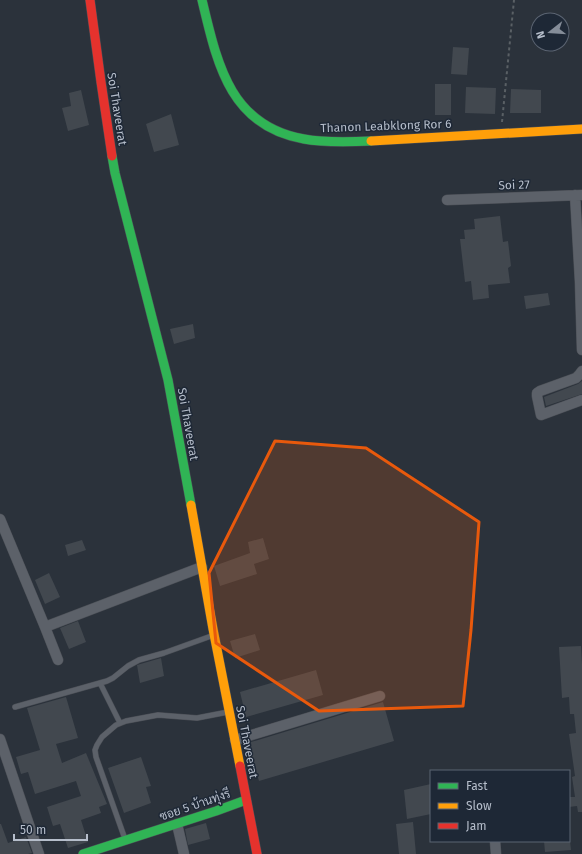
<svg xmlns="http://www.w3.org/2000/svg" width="582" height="854" font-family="'Fira Sans',Sarabun,sans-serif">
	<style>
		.building { fill: #42484f }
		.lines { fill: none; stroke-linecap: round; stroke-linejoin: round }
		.lane-casing { stroke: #4a4e55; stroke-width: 6 }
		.street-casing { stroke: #4a4e55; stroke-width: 11 }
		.fast-casing { stroke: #4a4e55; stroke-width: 10 }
		.slow-casing { stroke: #4a4e55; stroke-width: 10 }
		.jam-casing { stroke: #4a4e55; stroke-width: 10 }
		.path { stroke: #5a6065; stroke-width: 2; stroke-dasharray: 3 3; stroke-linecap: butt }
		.lane { stroke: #5c6169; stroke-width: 5 }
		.street { stroke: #5c6169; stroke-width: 10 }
		.fast { stroke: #30b455; stroke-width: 9 }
		.slow { stroke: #ff9f0a; stroke-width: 9 }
		.jam { stroke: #e5322d; stroke-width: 9 }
		.marked { fill: #e8590c; fill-opacity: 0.2; stroke: #e8590c; stroke-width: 3; stroke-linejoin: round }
		.labels { text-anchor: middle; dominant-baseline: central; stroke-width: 3; stroke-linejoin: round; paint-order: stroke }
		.street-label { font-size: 12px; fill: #b6becb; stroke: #1e2836 }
	</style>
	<rect width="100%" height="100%" fill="#2b323b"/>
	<!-- building -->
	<path class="building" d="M453,47L469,48L467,75L451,74Z
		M435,84H451V115H435Z
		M466,87L496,88L495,114L465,113Z
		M511,89L541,90V113H510Z
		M81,90L89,125L68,131L62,108L71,106L69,93Z
		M171,114L179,145L154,152L146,124Z
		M500,216L503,242L508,241L511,266L508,268L510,283L488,285L489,298L473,300L471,281L465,282L460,239H465L464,230L475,229L474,219Z
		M548,293L550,305L526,309L524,296Z
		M193,324L195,338L174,344L170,329Z
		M582,381V394L546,406L544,397L578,384Z
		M263,538L269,559L254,564L257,574L220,586L214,566L250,553L248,542Z
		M82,540L86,550L68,556L65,545Z
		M49,573L60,597L45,604L35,580Z
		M78,621L86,642L69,649L60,628Z
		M255,634L260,650L235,658L230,641Z
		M581,646L582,664V812H578L577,806L569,807V797H575L572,777L575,776L569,734L576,733L574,714H570L569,697L562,698L559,647Z
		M161,658L164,676L140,683L137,665Z
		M316,670L323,695L246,717L240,692Z
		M66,697L78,738L56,744L62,763L86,753L107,804L99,807L101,813L81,820L88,842L68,848L60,824L53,826L47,807L81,796L76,781L35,794L28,772L21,774L16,757L40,750L27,708Z
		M383,702L394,741L259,781L248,743Z
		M141,757L151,786L146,787L151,803L124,813L108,768Z
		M431,784V814L407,819L404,790Z
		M413,822L416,854H399L396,824Z
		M206,823L210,839L188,845L185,829Z
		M0,824H1L8,843L26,837L32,853L28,854H0Z
		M544,841H570L571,850L545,852Z"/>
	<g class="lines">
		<!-- lane casing -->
		<g class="lane-casing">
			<path id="lane" d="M100,683L120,723
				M15,707L107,681L113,678L128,666L139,660L164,653L214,635
				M125,839L96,757L95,750L97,745L102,737L116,725L126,721L158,715L197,718L228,712"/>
		</g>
		<!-- street casing -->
		<g class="street-casing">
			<path id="street" d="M575,195L580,282L582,284
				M447,200L582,195
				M580,282L582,350
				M582,371L579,375L576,378L540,391L537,393V396L541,415L582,400
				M0,519L45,627L58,660
				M45,627L202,567
				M0,739L39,854
				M235,740L380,696
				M177,824L184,854
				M495,841L496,854"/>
		</g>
		<!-- fast casing -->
		<g class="fast-casing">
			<path id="fast" d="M202,0C217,62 229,126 304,139C325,143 350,142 371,141
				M112,156L115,173L168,380L191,505
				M83,854L216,811L246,800"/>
		</g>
		<!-- slow casing -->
		<g class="slow-casing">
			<path id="slow" d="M371,141L582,129
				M191,505L213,629L240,766"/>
		</g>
		<!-- jam casing -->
		<g class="jam-casing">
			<path id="jam" d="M90,0L101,82L112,156
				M240,766L257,854"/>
		</g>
		<!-- path -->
		<path class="path" d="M502,122L514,0"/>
		<!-- lane -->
		<use href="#lane" class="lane"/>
		<!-- street -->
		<use href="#street" class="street"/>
		<!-- fast -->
		<use href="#fast" class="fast"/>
		<!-- slow -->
		<use href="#slow" class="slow"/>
		<!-- jam -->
		<use href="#jam" class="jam"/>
	</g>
	<!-- marked area -->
	<path class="marked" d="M275,441L366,448L479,522L471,630L463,706L319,711L216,643L209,573Z"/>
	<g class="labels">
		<!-- street labels -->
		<g class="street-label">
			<text transform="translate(117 109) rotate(81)">Soi Thaveerat</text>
			<text transform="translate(386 126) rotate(-2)">Thanon Leabklong Ror 6</text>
			<text transform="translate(514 185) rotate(-2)">Soi 27</text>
			<text transform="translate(188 424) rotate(80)">Soi Thaveerat</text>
			<text transform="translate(247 742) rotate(79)">Soi Thaveerat</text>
			<text transform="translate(195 805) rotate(-19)">ซอย 5 บ้านทุ่งรี</text>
		</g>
	</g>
	<!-- legend -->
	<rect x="430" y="770" width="140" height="72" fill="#1e2836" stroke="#5b6472"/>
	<rect x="438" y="783" width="20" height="6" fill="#30b455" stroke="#5b6472"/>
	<text x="466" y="790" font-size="12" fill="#b6becb">Fast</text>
	<rect x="438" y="803" width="20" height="6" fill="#ff9f0a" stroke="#5b6472"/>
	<text x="466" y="810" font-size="12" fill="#b6becb">Slow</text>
	<rect x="438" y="823" width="20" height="6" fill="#e5322d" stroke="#5b6472"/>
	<text x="466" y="830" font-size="12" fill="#b6becb">Jam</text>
	<!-- north arrow -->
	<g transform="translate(550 32) rotate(253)"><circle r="19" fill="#1e2836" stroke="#5b6472"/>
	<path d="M0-3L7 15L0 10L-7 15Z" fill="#858d99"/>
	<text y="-6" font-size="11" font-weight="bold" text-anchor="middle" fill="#b6becb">N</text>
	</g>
	<!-- scale -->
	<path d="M14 834v6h73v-6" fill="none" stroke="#b6becb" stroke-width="2"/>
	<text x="20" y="834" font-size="12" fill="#b6becb" stroke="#1e2836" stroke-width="3" paint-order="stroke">50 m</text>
</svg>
